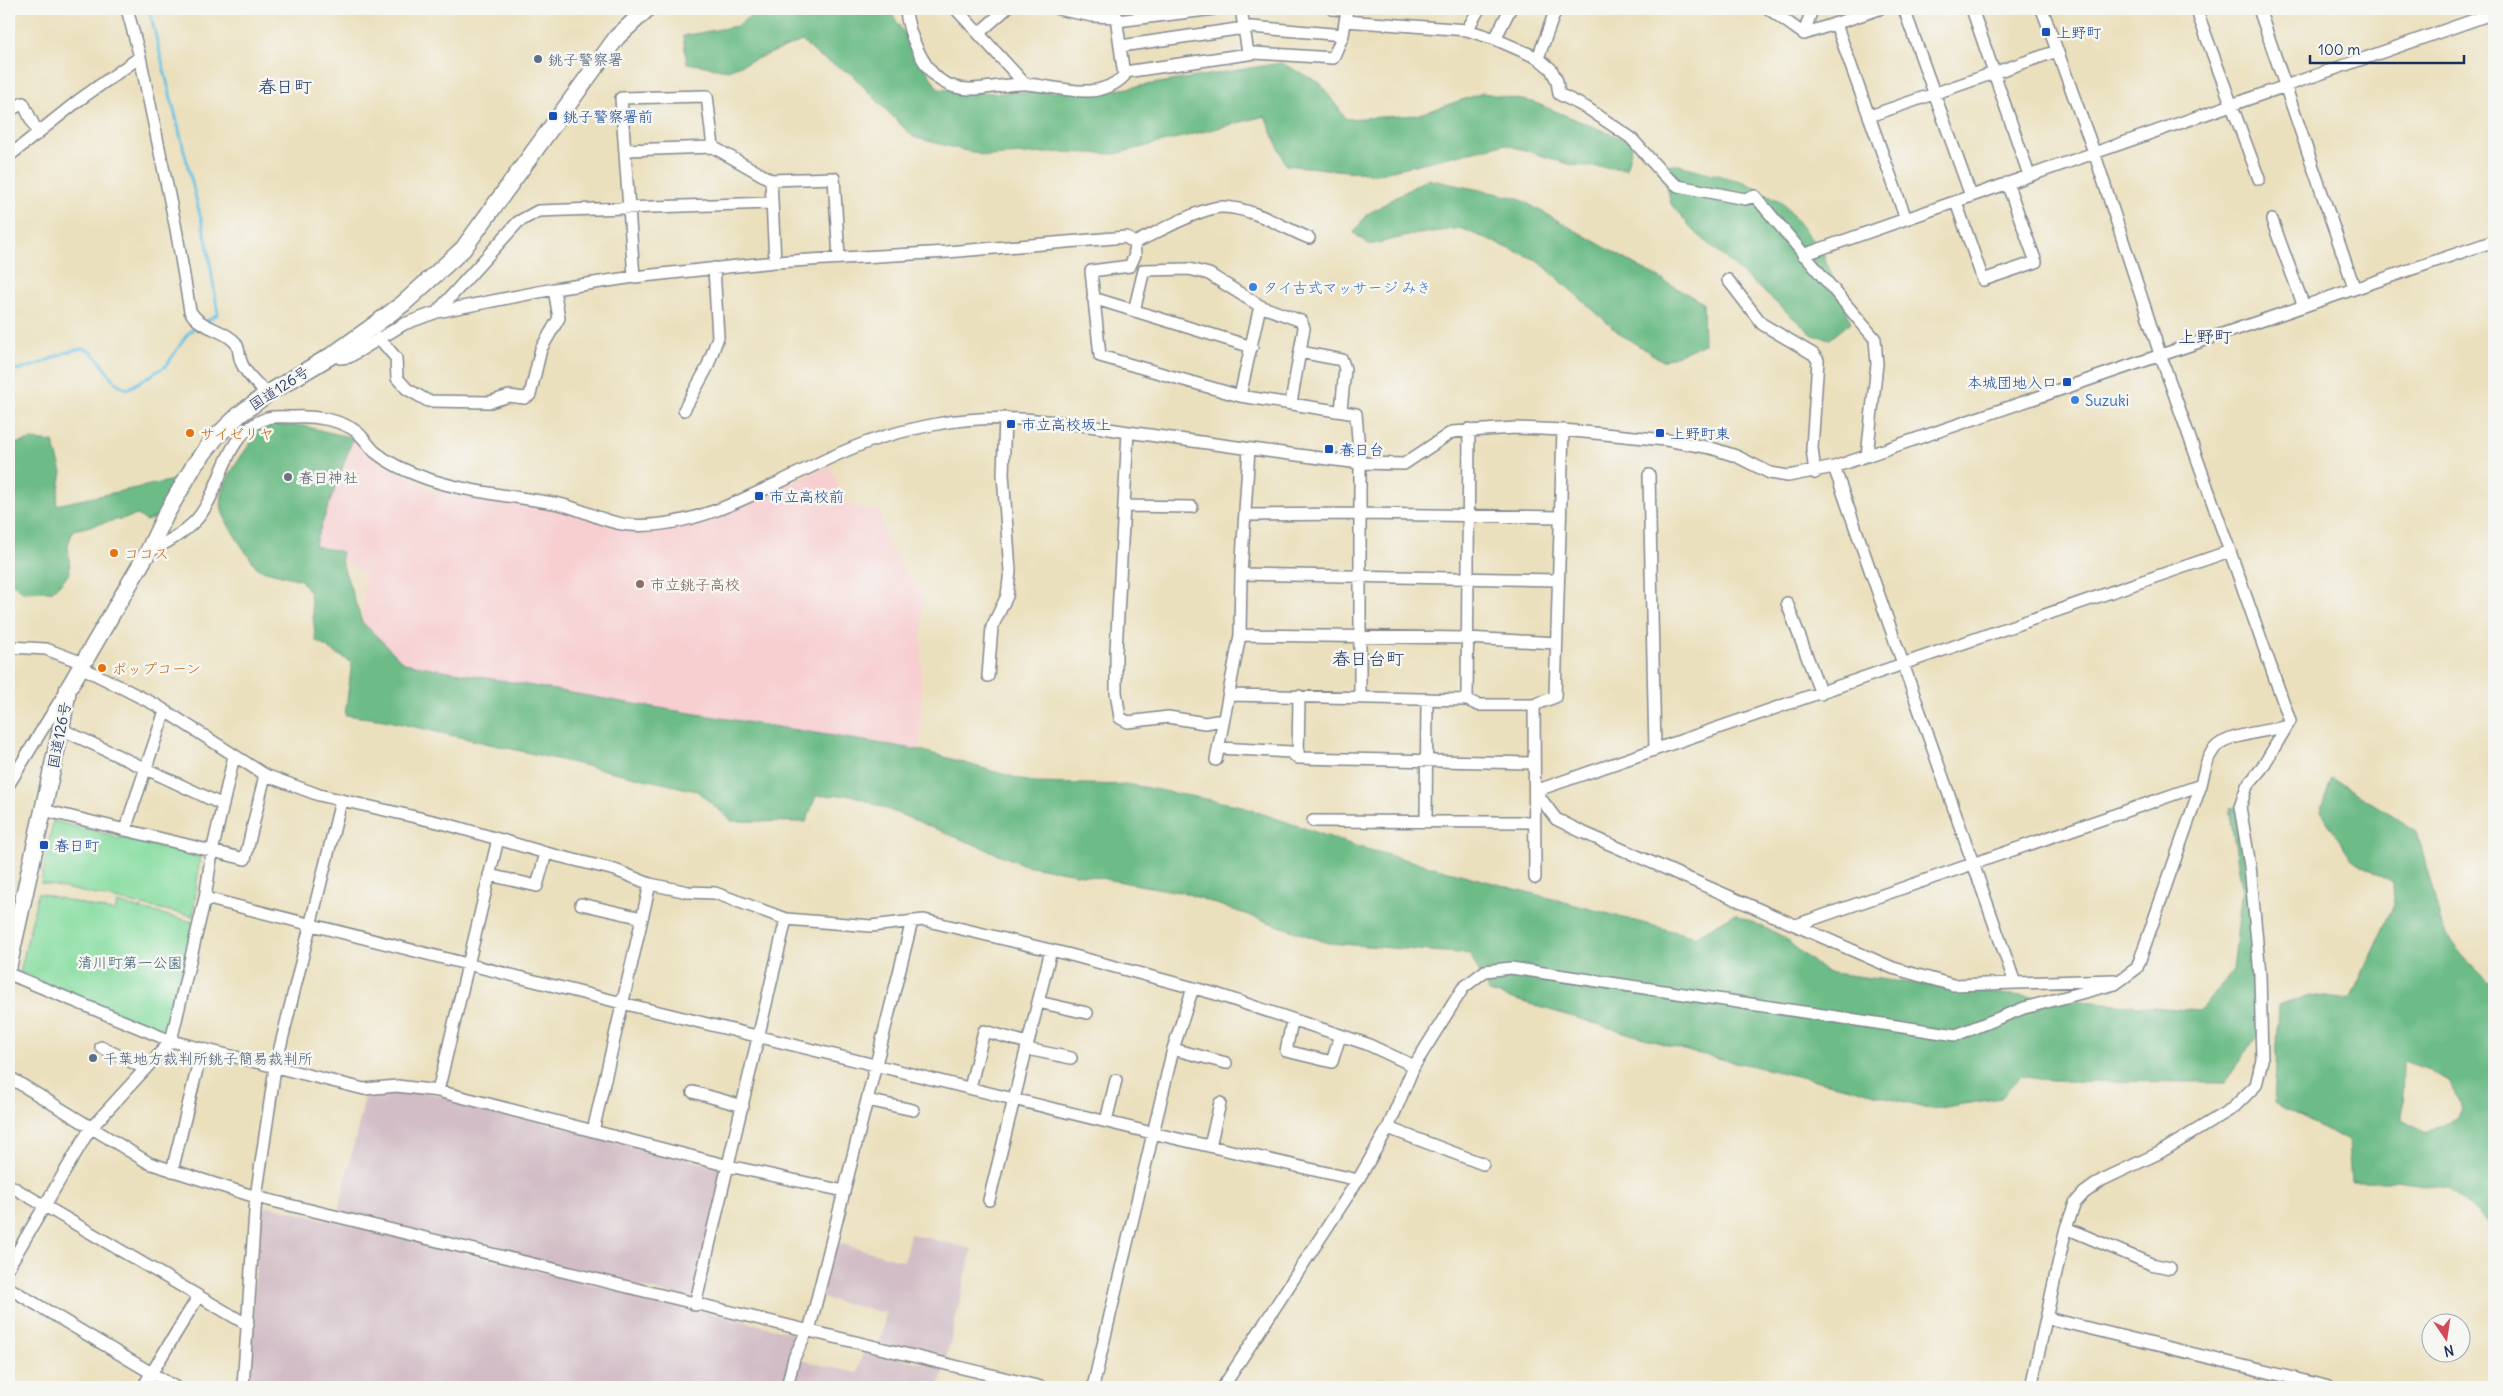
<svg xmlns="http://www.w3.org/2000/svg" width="2503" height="1396" font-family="Delius,'Klee One',sans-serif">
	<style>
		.built { fill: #f7cfd1 }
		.industrial { fill: #d2bdc6 }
		.green { fill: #87dda1; stroke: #518680 }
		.forest { fill: #6dbc87; stroke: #447672; fill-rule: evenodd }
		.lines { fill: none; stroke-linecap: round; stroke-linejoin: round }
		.stream { stroke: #67c2e5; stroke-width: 3 }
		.minor-casing { stroke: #83888e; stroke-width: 14 }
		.highway-casing { stroke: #83888e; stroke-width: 19 }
		.minor { stroke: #fff; stroke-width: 11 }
		.highway { stroke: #fff; stroke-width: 16 }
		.transit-dot { fill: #1a4fb4; stroke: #f6f6f2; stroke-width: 2 }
		.service-dot { fill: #5c6f8a; stroke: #f6f6f2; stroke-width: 2 }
		.shop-dot { fill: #3f7fe0; stroke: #f6f6f2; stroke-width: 2 }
		.food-dot { fill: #e8710a; stroke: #f6f6f2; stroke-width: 2 }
		.worship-dot { fill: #6b7280; stroke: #f6f6f2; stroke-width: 2 }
		.education-dot { fill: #8d6e63; stroke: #f6f6f2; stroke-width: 2 }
		.labels { text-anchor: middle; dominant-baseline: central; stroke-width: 5; stroke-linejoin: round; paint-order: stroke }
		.transit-label { font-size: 15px; fill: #164399; stroke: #f6f6f2; text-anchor: start }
		.service-label { font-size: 15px; fill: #4e5e75; stroke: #f6f6f2; text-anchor: start }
		.shop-label { font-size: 15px; fill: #366cbe; stroke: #f6f6f2; text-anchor: start }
		.street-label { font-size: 15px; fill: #1b2f5e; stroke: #f6f6f2 }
		.food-label { font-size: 15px; fill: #c56008; stroke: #f6f6f2; text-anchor: start }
		.worship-label { font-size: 15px; fill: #5b616d; stroke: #f6f6f2; text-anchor: start }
		.education-label { font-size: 15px; fill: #785e54; stroke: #f6f6f2; text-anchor: start }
		.park-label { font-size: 15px; fill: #365a6f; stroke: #f6f6f2 }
		.quarter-label { font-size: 18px; fill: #1b2f5e; stroke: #f6f6f2 }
	</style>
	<rect width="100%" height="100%" fill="#f6f6f2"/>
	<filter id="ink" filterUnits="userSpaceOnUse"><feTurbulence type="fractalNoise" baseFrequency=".02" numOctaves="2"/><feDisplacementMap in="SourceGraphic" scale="10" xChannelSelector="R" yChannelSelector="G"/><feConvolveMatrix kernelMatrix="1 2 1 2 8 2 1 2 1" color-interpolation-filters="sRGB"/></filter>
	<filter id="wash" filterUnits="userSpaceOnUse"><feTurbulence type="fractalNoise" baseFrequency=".0096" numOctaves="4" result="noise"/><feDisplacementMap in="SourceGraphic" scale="20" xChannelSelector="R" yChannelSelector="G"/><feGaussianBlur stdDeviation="1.12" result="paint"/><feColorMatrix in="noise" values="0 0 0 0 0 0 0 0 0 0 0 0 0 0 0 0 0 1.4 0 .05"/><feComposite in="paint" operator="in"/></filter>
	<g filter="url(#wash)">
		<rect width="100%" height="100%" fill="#ebe0bd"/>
		<!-- built -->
		<path class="built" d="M353,436L385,466L416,480L434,493L443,489L564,510L612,527L718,513L830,466L847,505L880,512L887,546L923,595L920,750L622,702L404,663L362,622L365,573L314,546Z"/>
		<!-- industrial -->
		<path class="industrial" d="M420,1091L725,1169L693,1300L338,1212L366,1092Z
			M269,1206L792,1333L794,1339L790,1354L800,1360L857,1373L864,1349L944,1369L939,1387H248L260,1212Z
			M910,1234L972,1249L946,1360L880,1343L886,1313L821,1298L835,1242L904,1261Z"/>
		<!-- green -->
		<path class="green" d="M53,821L200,857L193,916L41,883Z
			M38,893L115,912L117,903L193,922L170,1030L164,1033L20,973Z"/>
		<!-- forest -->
		<path class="forest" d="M759,9H889L938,89L993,93L1110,91L1281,63L1320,83L1346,119L1417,115L1483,93L1533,102L1633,143L1626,169L1572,165L1504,144L1376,174L1286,165L1265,116L1115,154L1065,152L986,156L913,137L850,73L820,57L802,41L728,70L687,63L683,36L737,26Z
			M1662,165H1679L1744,182L1782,202L1823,254L1851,322L1830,339L1813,335L1694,231L1671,204Z
			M1427,179L1518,198L1703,303L1704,344L1663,361L1620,334L1537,260L1460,228L1412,235L1369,245L1354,233L1366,215Z
			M263,425L303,426L353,438L314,546L342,552L341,560L362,622L404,663L622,702L920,750L1034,783L1132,785L1237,805L1359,847L1695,937L1735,914L1780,935L1825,972L1987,993L2200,1011L2233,971L2242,888L2229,808L2240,807L2261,1030L2225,1082L2051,1081L2021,1076L2001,1098L1932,1109L1863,1091L1691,1052L1489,992L1470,954L1328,943L1185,893L1025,865L852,795L816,796L806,822L732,821L697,791L384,720L345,715L352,663L316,641L310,593L301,580L258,569C248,555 225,524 222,510C216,483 250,446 263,425Z
			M31,440L53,442L62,472L56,505L183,478L158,517L146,521L138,515L73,530L68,545L70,573L53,591L24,592L9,581V445Z
			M2332,778L2417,831L2443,931L2462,955L2494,987V1228L2449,1188L2396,1181H2351L2348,1141L2274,1103L2279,1006L2310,995L2350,1000L2394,905L2393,883L2352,859L2320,811ZM2403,1061L2429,1070L2450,1082L2462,1107L2457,1119L2425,1133L2402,1120Z"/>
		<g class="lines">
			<!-- stream -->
			<path class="stream" d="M149,9L207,243L218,314L206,321
				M9,371C18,369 27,368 36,365C50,360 64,351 80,349C100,346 106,384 128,389L166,366L186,336L198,324"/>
		</g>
	</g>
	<g filter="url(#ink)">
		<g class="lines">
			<!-- minor casing -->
			<g class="minor-casing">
				<path id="minor" d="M127,9L140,57L176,229L190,311C200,329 222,328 235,342C240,348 238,356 242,364C247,376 258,384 267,394
					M906,9C907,31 923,70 943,82C968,97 998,83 1026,84C1058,86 1097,103 1124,76L1115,9
					M956,9L1025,84
					M1058,9L1092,16L1117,17
					M1241,9L1248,53
					M1332,9L1347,10
					M1769,9L1804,34
					M1904,9L1971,196
					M1972,9L2029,175
					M2259,9L2354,287
					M2199,17L2259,179
					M1117,21L1214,9
					M1345,21L1467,30L1495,39L1538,58L1551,69L1557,81L1559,94L1587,108L1631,138L1665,176L1678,186L1745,199L1755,196L1875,339L1877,364L1867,456
					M1836,24L1906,219
					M1467,30L1479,9
					M979,33L1006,9
					M1804,34L1879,9
					M1804,34L1812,9
					M1495,39L1510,9
					M1121,46L1251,27L1343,35
					M1538,58L1556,9
					M1125,72L1255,53L1333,58L1343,35L1347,9
					M9,111L23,103L38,134
					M1870,116L2057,51
					M626,150L713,147
					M9,156L79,100L140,57
					M771,180L775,262
					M1956,202L1983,280L2036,262L2007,183
					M2272,220L2303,304
					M1134,243C1155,234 1203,206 1223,207C1253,208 1282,227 1309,238
					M1803,255L2494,13
					M634,277L621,98L707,96L713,147L771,180L834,178L839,258
					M1728,280L1762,324L1813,354L1818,360L1812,448L1815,473
					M1093,298L1252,347
					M1134,311L1144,270L1189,269L1209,274L1260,306L1301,321L1304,328L1291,403
					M437,312L518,222L538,211L772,203
					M379,338L396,358L397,378L407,389L428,401L490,402L509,396L524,398L530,395L541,349L559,318L554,289
					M1300,352L1342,360L1345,369L1341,411
					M334,354L340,358L349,357L404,324L437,312L554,289L634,277L775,262L947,252L1126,237L1134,243L1135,255L1130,266L1091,271L1100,356L1240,396L1356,414L1360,463V697
					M1240,396L1260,306
					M684,410L707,368L718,337L714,268
					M1128,432L1116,651V692L1120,718L1128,722L1168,717L1205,723L1223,720
					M1834,467L2015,983
					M1649,475L1655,750
					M1124,506L1192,507
					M1246,515L1360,514L1560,517
					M148,552C166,543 183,534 197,519C224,487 222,434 267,418C275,416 286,417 294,417C314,416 340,419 357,432C364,438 369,446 375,452C390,464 410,473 428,479C470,493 516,496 559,504C583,509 604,523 629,525C709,531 788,472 860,445C885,435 911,429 937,424C1005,411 1074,424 1142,434C1214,444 1287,454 1360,463L1404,464L1452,432L1516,428L1563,430L1666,440L1711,448L1736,456L1770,473L1788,476L1834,467L2494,241
					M1241,574L1557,580
					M1787,603L1821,694
					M1240,635L1468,638L1556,643
					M9,647L46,649L83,663
					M81,667L156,705L265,775L319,795L446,824L546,853L615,870L650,884L688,892L715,893L786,919L871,926L924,920L1067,954L1216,994L1367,1044L1414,1066
					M988,676L992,627L1007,596L1010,571L1003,474L1005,418
					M1229,695L1467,700L1478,705H1534L1555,697L1563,430
					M1467,700L1469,429
					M1534,705L1535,878
					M61,729L223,805
					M1219,748L1290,752L1298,758L1534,763
					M1298,758L1299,696
					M1216,760L1240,635L1241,574L1249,449
					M9,784L64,694
					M43,810L245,859L265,775
					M1313,821L1534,822
					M1426,822L1427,699
					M125,830L165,711
					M489,875L537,886L546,853
					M205,898L622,1003L1152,1133L1358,1180
					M581,904L642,918
					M1796,925L2201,785
					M9,974L171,1041L364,1089L397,1086L438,1091L729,1166L844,1191
					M2114,980L1953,985L1893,968L1582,832L1556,819L1535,791L2230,551
					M1038,1002L1087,1013
					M1292,1021L1286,1051L1332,1062L1340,1036
					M101,1047L144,1068
					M1027,1049L1071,1058
					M1173,1049L1226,1063
					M9,1077L149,1163L256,1197L1041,1387
					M970,1088L984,1031L1028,1043
					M438,1091L498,839
					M693,1092L743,1106
					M867,1100L913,1110
					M1106,1121L1116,1080
					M1388,1128L1483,1164
					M593,1131L650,884
					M1210,1146L1220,1103
					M172,1171L202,1049
					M9,1185L248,1325
					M989,1200L1051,950
					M2066,1228L2151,1264L2170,1268
					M9,1266L90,1129L171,1041L205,898L212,852L234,756
					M9,1288L175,1387
					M695,1305L786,919
					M2047,1318L2329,1387
					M809,1331L912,921
					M143,1387L198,1297
					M243,1387L256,1197L275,1068L341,801
					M787,1387L794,1358L807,1331
					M1093,1387L1173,1049L1193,988
					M1223,1387L1358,1180L1388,1128L1414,1066L1463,988L1485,971L1511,968L1956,1035L2024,1008L2115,984L2137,968L2201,785C2204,772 2206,759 2214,749C2225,735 2267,731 2284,727
					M2031,1387L2066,1228L2075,1203L2084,1193L2102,1180L2159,1153L2233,1108L2256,1085L2262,1060L2260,975L2250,866L2240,807L2247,786L2262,768L2290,721L2160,354L2094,152L2042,9"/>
			</g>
			<!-- highway casing -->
			<g class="highway-casing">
				<path id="highway" d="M9,964L61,729L68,689L148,552L166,514L195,464L216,437L240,414L267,394L334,354L369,329L404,303L463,249L617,37L647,9"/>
			</g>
			<!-- minor -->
			<use href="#minor" class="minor"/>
			<!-- highway -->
			<use href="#highway" class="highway"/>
		</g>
	</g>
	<!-- markers -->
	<g class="transit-dot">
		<rect x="2041" y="27" width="10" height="10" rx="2.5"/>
		<rect x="548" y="111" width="10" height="10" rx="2.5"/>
		<rect x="2062" y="377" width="10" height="10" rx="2.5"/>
		<rect x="1006" y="419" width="10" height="10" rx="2.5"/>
		<rect x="1655" y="428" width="10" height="10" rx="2.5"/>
		<rect x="1324" y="444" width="10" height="10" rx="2.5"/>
		<rect x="754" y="491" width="10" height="10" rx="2.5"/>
		<rect x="39" y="840" width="10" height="10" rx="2.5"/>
	</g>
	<g class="service-dot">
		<circle cx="538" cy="59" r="5"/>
		<circle cx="93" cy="1058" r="5"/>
	</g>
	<g class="shop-dot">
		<circle cx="1253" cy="287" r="5"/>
		<circle cx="2075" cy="400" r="5"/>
	</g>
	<g class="food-dot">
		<circle cx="190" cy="433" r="5"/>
		<circle cx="114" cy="553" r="5"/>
		<circle cx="102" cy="668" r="5"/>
	</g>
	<circle class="worship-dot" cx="288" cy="477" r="5"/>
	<circle class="education-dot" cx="640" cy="584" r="5"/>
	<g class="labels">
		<!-- transit labels -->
		<g class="transit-label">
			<text x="2056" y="32">上野町</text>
			<text x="563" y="116">銚子警察署前</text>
			<text x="2057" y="382" text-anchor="end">本城団地入口</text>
			<text x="1021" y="424">市立高校坂上</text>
			<text x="1670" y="433">上野町東</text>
			<text x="1339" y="449">春日台</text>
			<text x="769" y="496">市立高校前</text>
			<text x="54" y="845">春日町</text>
		</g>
		<!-- service labels -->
		<g class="service-label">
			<text x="548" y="59">銚子警察署</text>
			<text x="103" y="1058">千葉地方裁判所銚子簡易裁判所</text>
		</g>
		<!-- shop labels -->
		<g class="shop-label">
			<text x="1263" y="287">タイ古式マッサージ みき</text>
			<text x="2085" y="400">Suzuki</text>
		</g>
		<!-- street labels -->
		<g class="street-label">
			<text transform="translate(279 388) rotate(-33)">国道126号</text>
			<text transform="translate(59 735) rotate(-79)">国道126号</text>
		</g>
		<!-- food labels -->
		<g class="food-label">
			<text x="200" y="433">サイゼリヤ</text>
			<text x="124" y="553">ココス</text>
			<text x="112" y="668">ポップコーン</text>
		</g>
		<!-- worship labels -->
		<g class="worship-label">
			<text x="298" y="477">春日神社</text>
		</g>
		<!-- education labels -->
		<g class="education-label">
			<text x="650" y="584">市立銚子高校</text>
		</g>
		<!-- park labels -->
		<g class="park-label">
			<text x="130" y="962">清川町第一公園</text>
		</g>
		<!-- quarter labels -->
		<g class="quarter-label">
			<text x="285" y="86">春日町</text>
			<text x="2205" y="336">上野町</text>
			<text x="1368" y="658">春日台町</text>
		</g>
	</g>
	<!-- margin -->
	<rect width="2503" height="1396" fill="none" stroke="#f6f6f2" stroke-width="30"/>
	<!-- north arrow -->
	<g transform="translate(2446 1338) rotate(167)"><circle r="24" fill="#f6f6f2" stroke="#9ea6b7"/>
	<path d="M0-4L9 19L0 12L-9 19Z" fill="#d1495b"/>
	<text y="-8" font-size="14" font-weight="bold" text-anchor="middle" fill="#1b2f5e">N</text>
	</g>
	<!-- scale -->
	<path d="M2310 55v8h154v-8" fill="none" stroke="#1b2f5e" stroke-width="2.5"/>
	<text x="2318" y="55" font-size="15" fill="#1b2f5e" stroke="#f6f6f2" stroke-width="4" paint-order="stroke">100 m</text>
</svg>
